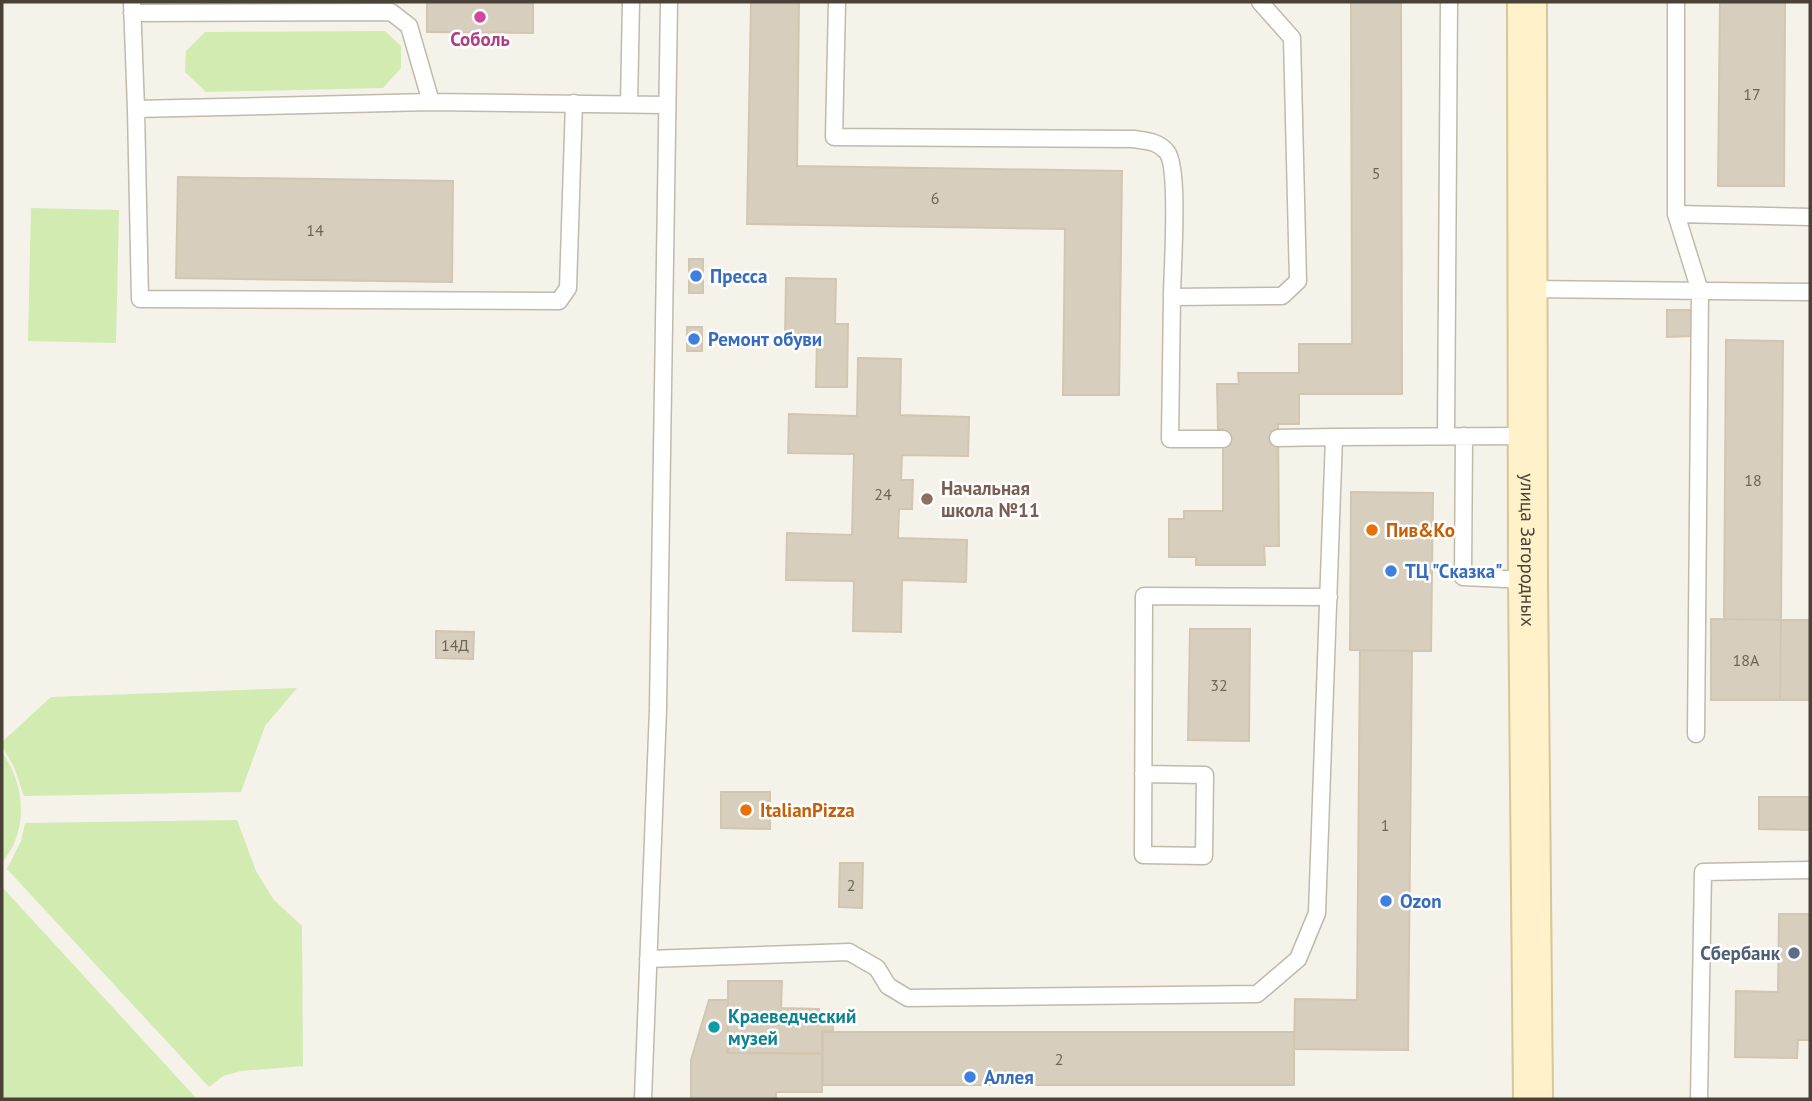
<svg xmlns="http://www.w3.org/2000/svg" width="1812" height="1101" font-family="'PT Sans',sans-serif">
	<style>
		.green { fill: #d1ebb1 }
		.building { fill: #d7cebe; stroke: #d3c6b1; stroke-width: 2 }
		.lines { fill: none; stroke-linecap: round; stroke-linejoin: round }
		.service-casing { stroke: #c1baab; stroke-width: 19 }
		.secondary-casing { stroke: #d7c698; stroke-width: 42 }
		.service { stroke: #fff; stroke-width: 16 }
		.secondary { stroke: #fff2ca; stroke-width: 38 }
		.hotel-dot { fill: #d1479c; stroke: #fff; stroke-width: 2.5 }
		.shop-dot { fill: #3f7fe0; stroke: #fff; stroke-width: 2.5 }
		.education-dot { fill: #8d6e63; stroke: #fff; stroke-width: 2.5 }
		.food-dot { fill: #e8710a; stroke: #fff; stroke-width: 2.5 }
		.service-dot { fill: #5c6f8a; stroke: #fff; stroke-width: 2.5 }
		.culture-dot { fill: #0f9aa8; stroke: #fff; stroke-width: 2.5 }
		.labels { text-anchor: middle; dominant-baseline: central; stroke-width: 5; stroke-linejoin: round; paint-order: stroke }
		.number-label { font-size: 16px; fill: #6d6559 }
		.hotel-label { font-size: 19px; font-weight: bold; fill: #b23c85; stroke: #fff }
		.shop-label { font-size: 19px; font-weight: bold; fill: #366cbe; stroke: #fff; text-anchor: start }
		.education-label { font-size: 19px; font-weight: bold; fill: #785e54; stroke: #fff; text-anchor: start }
		.food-label { font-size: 19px; font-weight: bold; fill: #c56008; stroke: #fff; text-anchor: start }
		.street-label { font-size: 19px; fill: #4a4237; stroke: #fff }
		.service-label { font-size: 19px; font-weight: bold; fill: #4e5e75; stroke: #fff; text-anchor: end }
		.culture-label { font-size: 19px; font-weight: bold; fill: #0d838f; stroke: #fff; text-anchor: start }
	</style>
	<rect width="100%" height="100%" fill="#f5f2ea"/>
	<!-- green -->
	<path class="green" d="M385,31L401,46V68L383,88L206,92L185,72L186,51L205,32Z
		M31,208L119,210L116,343L28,341Z
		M297,688L265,726L241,792L24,796L14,767L2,746V742L51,697Z
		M2,752C20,778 27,811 15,841C12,849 6,857 2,864Z
		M237,820L256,871L274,900L302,926L303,1066L241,1071L223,1076L209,1087L7,869L21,841L25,823Z
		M2,887L197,1099H2Z"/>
	<!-- building -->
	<path class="building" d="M427,2H533V33L427,32Z
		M751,2H799L797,166L1122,171L1119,395H1063L1065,229L747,224Z
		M1351,2H1401L1402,394H1299V424H1278L1279,546H1264L1265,565H1196V557H1169V519H1184V511H1223V429H1218L1217,384H1239L1238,373H1299V344H1352Z
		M1720,2H1785L1784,186H1718Z
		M178,177L453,181L452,282L176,278Z
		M689,259H703V293H689Z
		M786,278L836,279L835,324H848L847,387H816L817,338H785Z
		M1667,310H1692V336L1667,337Z
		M687,327H702V351H687Z
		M1726,340L1783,341L1781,620L1724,619Z
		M858,358L901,359L900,415L969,417L968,456L902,455L901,480H913L912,509H899L898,538L967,540L966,582L902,580L901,632L853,631L854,581L786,580L787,533L852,535L854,454L788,453L789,414L857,416Z
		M1351,492L1433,493L1431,651L1350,650Z
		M1711,619L1781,620L1780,700H1711Z
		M1781,620H1810V700H1780Z
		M1190,629H1250L1249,741L1188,740Z
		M436,631L474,632L473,659L436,658Z
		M1360,650L1412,651L1408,1050L1294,1049L1295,999L1357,1000Z
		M721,792H770V829L721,828Z
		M1759,797H1810V830L1759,829Z
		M840,863H863L862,908L839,907Z
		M1779,914H1810V1040H1798L1797,1058L1735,1057L1736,991L1778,992Z
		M728,981H782L781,1008L819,1009V1015H832L833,1031H822V1053H728Z
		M709,1000H728L727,1053L822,1054V1092H776V1099H691V1060Z
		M823,1032H1294V1085H823Z"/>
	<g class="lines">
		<!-- service casing -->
		<g class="service-casing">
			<path id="service" d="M132,2L136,109L431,102L667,105
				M837,2L834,137L1133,139C1146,141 1158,141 1167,152C1180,169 1172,270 1172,297L1282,296L1298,281L1292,38L1260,2
				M1676,2V214L1700,291L1696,734
				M132,13L391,12L409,26L431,102
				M629,104L631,2
				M136,109L140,299L559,301L568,288L574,103
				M1676,214L1810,217
				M1529,289L1810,292
				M1172,297L1170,439H1223
				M1446,436L1449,2
				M1464,436L1463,577L1528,580
				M1278,438L1334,437
				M1143,774L1205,775L1204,856L1143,855L1144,596L1329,597
				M648,959L849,952L877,968L888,986L908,998L1257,994L1298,959L1317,913L1334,437L1527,436
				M643,1099L658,709L669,2
				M1699,1099L1703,872L1810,870"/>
		</g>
		<!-- secondary casing -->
		<g class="secondary-casing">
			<g id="secondary">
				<path id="s1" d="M1527,2L1528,580L1533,1099"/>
			</g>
		</g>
		<!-- service -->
		<use href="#service" class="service"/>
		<!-- secondary -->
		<use href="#secondary" class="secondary"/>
	</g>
	<!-- markers -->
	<circle class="hotel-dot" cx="480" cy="17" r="7"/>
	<g class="shop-dot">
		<circle cx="696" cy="276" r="7"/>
		<circle cx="694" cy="339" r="7"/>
		<circle cx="1391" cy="571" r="7"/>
		<circle cx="1386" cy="901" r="7"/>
		<circle cx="970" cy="1077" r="7"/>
	</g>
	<circle class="education-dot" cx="927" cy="499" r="7"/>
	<g class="food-dot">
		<circle cx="1372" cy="530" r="7"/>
		<circle cx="746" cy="810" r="7"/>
	</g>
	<circle class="service-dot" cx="1794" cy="953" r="7"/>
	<circle class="culture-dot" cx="714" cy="1027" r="7"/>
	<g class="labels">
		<!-- number labels -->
		<g class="number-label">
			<text x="1752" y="94">17</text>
			<text x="1376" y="173">5</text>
			<text x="935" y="198">6</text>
			<text x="315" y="230">14</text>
			<text x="1753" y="480">18</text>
			<text x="883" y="494">24</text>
			<text x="455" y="645">14Д</text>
			<text x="1746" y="660">18А</text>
			<text x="1219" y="685">32</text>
			<text x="1385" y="825">1</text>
			<text x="851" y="885">2</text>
			<text x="1059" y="1059">2</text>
		</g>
		<!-- hotel labels -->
		<g class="hotel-label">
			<text x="480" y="39">Соболь</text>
		</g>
		<!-- shop labels -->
		<g class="shop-label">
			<text x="710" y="276">Пресса</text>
			<text x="708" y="339">Ремонт обуви</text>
			<text x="1405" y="571">ТЦ "Сказка"</text>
			<text x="1400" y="901">Ozon</text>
			<text x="984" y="1077">Аллея</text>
		</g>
		<!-- education labels -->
		<g class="education-label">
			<text x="941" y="488">Начальная<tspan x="941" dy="22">школа №11</tspan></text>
		</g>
		<!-- food labels -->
		<g class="food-label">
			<text x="1386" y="530">Пив&amp;Ко</text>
			<text x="760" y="810">ItalianPizza</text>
		</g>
		<!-- street labels -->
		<g class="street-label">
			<text stroke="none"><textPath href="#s1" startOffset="548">улица Загородных</textPath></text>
		</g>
		<!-- service labels -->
		<g class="service-label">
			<text x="1780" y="953">Сбербанк</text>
		</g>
		<!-- culture labels -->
		<g class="culture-label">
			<text x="728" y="1016">Краеведческий<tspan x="728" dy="22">музей</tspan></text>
		</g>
	</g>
	<!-- border -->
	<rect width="1812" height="1101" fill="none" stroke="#4a4237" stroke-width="7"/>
</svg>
